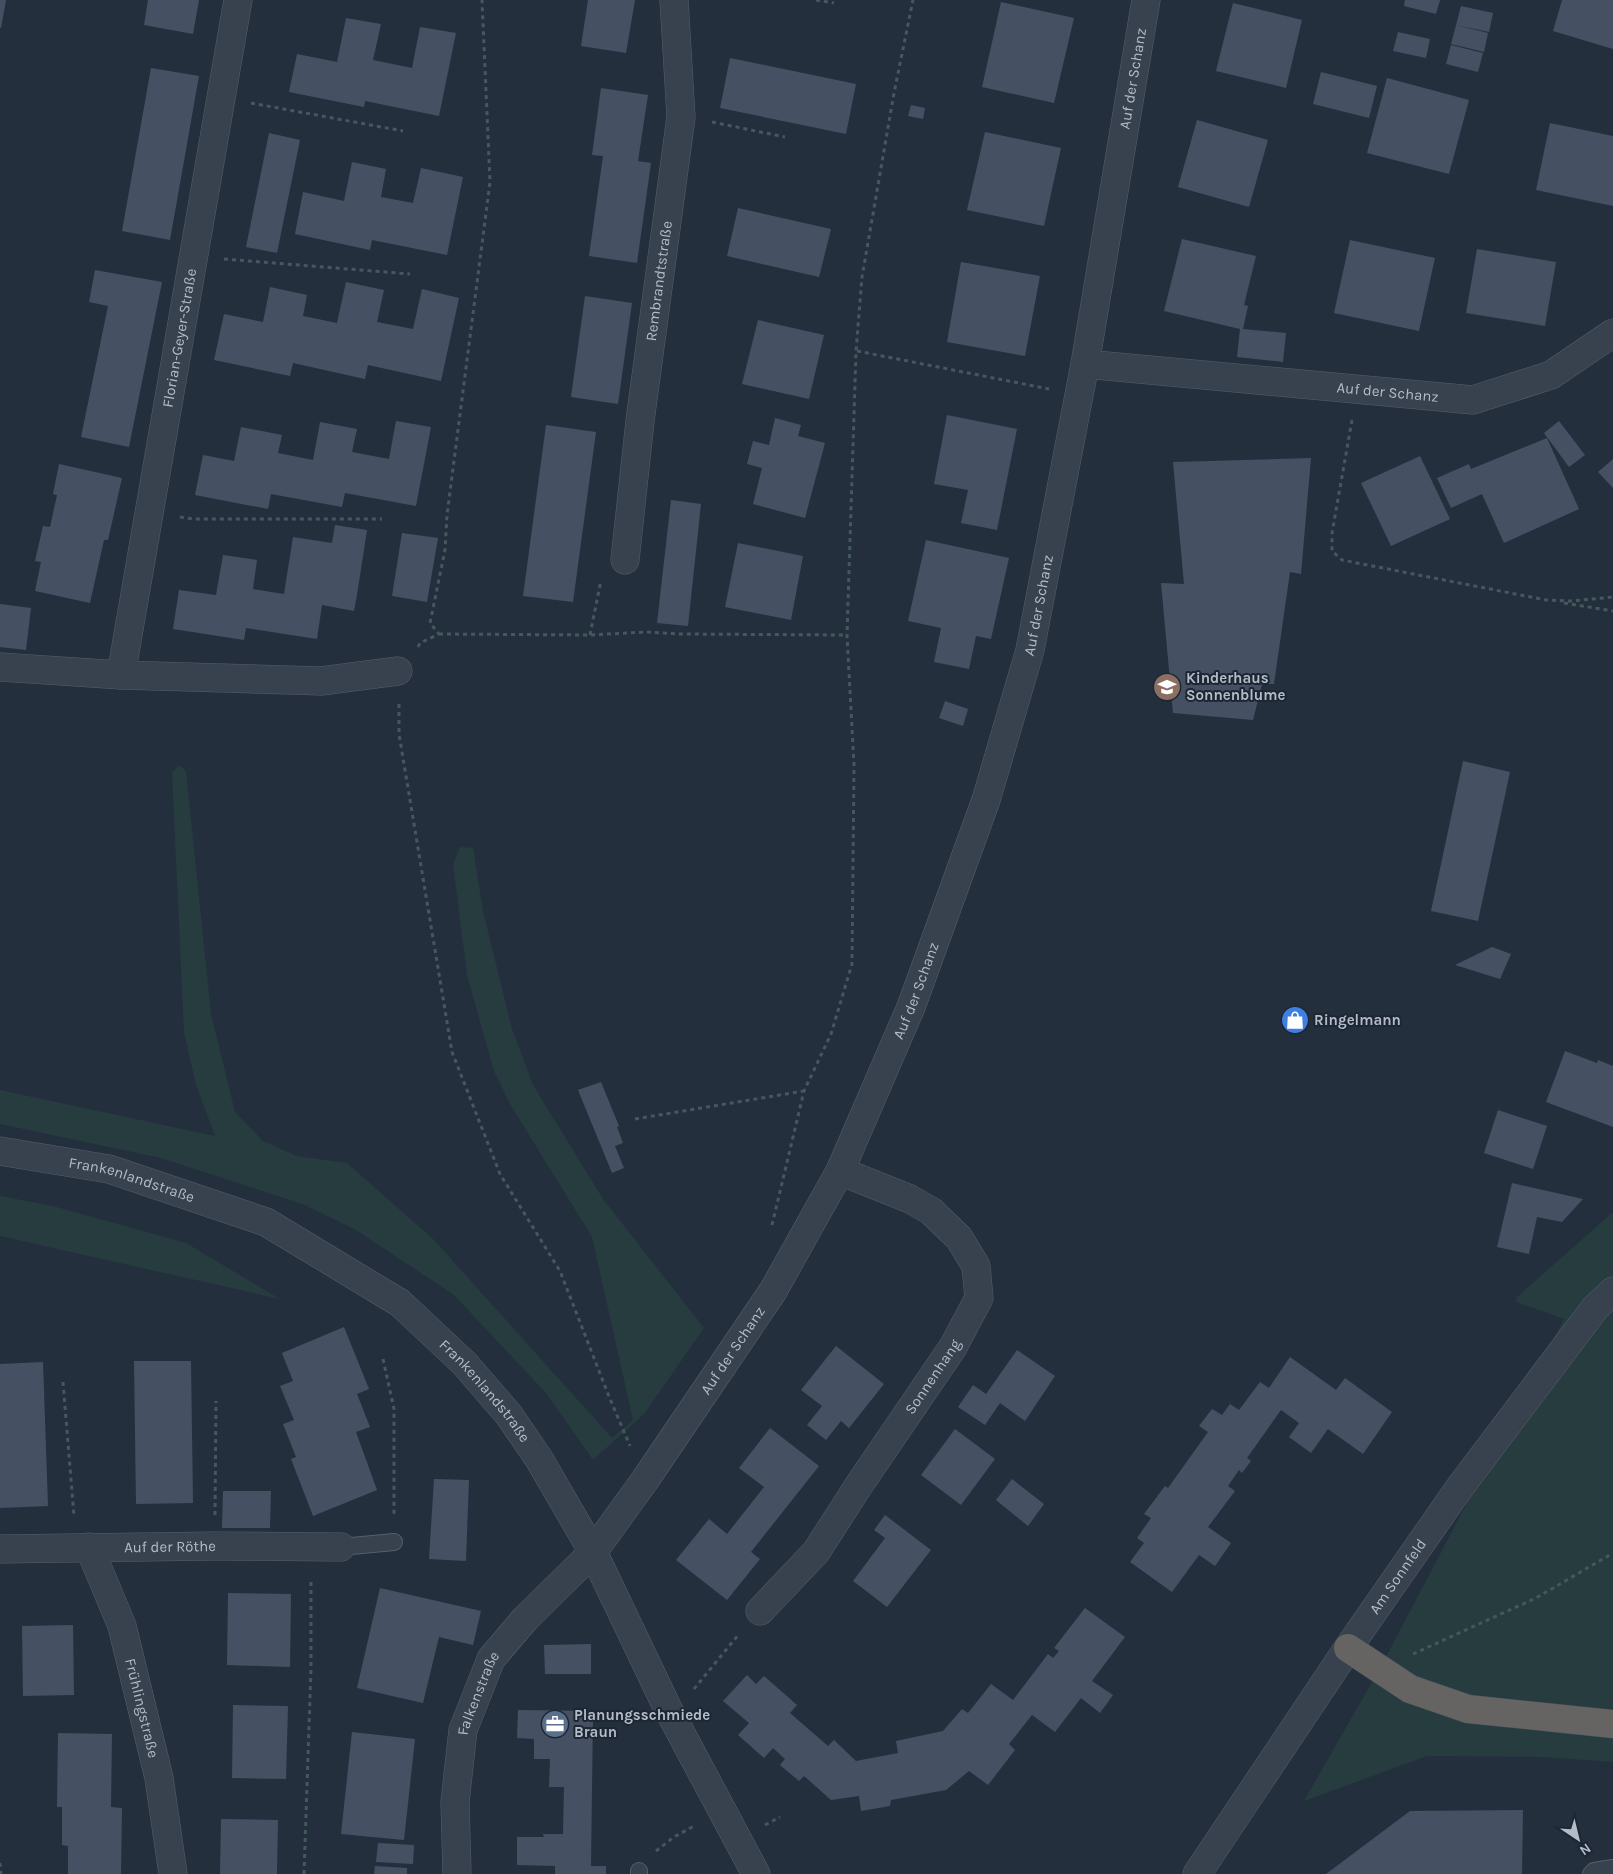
<svg xmlns="http://www.w3.org/2000/svg" width="1613" height="1874" font-family="Karla,sans-serif">
	<style>
		.green { fill: #263c3f }
		.building { fill: #455162 }
		.lines { fill: none; stroke-linecap: round; stroke-linejoin: round }
		.service-casing { stroke: #565f6c; stroke-width: 18 }
		.minor-casing { stroke: #565f6c; stroke-width: 29 }
		.tertiary-casing { stroke: #565f6c; stroke-width: 29 }
		.trunk-casing { stroke: #434c59; stroke-width: 29 }
		.path { stroke: #44595c; stroke-width: 3; stroke-dasharray: 4 4; stroke-linecap: butt }
		.service { stroke: #38414e; stroke-width: 16 }
		.minor { stroke: #38414e; stroke-width: 28 }
		.tertiary { stroke: #38414e; stroke-width: 28 }
		.trunk { stroke: #656462; stroke-width: 28 }
		.labels { text-anchor: middle; dominant-baseline: central; stroke-width: 4; stroke-linejoin: round; paint-order: stroke }
		.street-label { font-size: 15px; fill: #b4bcc9; stroke: #1d2633 }
		.poi-label { font-size: 15px; font-weight: bold; fill: #b4bcc9; stroke: #1d2633; text-anchor: start }
	</style>
	<rect width="100%" height="100%" fill="#242f3e"/>
	<!-- green -->
	<path class="green" d="M179,765L186,771L211,1014L235,1112L263,1141L297,1156L347,1163L433,1239L612,1438L633,1420L592,1237L510,1104L494,1071L467,975L453,864L460,847L473,848L483,911L512,1029L533,1085L603,1199L704,1328L644,1414L593,1460L546,1393L454,1295L356,1230L305,1205L161,1158L0,1124V1090L215,1136L196,1085L184,1032L172,773Z
		M0,1196L53,1206L186,1243L280,1299L0,1236Z
		M1613,1212V1762L1542,1757L1427,1756L1304,1801L1380,1668L1564,1319L1516,1302L1517,1297Z"/>
	<!-- building -->
	<path class="building" d="M0,0H6L1,28H0Z
		M148,0H199L193,34L144,25Z
		M588,0H635L626,53L581,46Z
		M1405,0H1440L1436,14L1404,6Z
		M1562,0H1613V49L1553,31Z
		M1001,2L1074,18L1054,103L982,87Z
		M1233,3L1302,20L1286,88L1216,71Z
		M1461,6L1493,13L1489,32L1456,25Z
		M346,18L381,24L373,60L412,68L420,27L456,33L439,116L365,101L364,107L289,92L297,54L337,62Z
		M1456,25L1488,33L1484,52L1451,44Z
		M1398,32L1430,39L1426,58L1393,51Z
		M1451,45L1483,53L1478,72L1446,64Z
		M730,58L856,84L846,134L720,108Z
		M151,68L199,76L170,240L122,231Z
		M1321,72L1377,86L1369,118L1313,104Z
		M1387,78L1469,100L1449,174L1367,153Z
		M601,88L648,95L638,161L651,163L637,263L589,256L603,156L592,155Z
		M911,105L925,108L923,119L908,116Z
		M1197,120L1268,140L1249,207L1178,187Z
		M1550,123L1613,136V206L1536,190Z
		M985,132L1061,148L1044,226L967,210Z
		M269,133L300,140L277,253L246,247Z
		M352,162L386,169L381,197L413,203L421,168L463,177L447,255L372,240L370,250L295,234L303,192L344,201Z
		M738,208L831,229L819,277L727,256Z
		M1182,239L1256,256L1244,305L1248,306L1243,329L1286,333L1283,362L1237,357L1240,329L1164,311Z
		M1350,240L1435,258L1419,331L1334,313Z
		M1477,249L1556,262L1545,326L1466,313Z
		M961,262L1040,276L1025,356L947,342Z
		M95,270L162,282L129,447L81,437L108,306L89,302Z
		M346,282L384,290L377,322L413,329L422,289L459,298L441,381L368,365L365,379L293,363L290,376L214,360L224,314L263,322L270,287L307,295L303,316L337,323Z
		M585,296L632,303L618,404L571,397Z
		M758,320L824,335L809,399L742,384Z
		M947,415L1017,429L997,530L961,523L968,490L934,484Z
		M775,418L801,425L798,436L825,443L805,518L753,504L762,468L747,464L753,441L769,445Z
		M396,421L431,427L416,506L345,493L342,507L271,494L268,509L195,495L203,455L234,461L241,427L282,435L278,453L313,460L320,422L357,429L352,452L389,459Z
		M1559,421L1585,455L1569,467L1544,433Z
		M546,425L596,432L573,602L523,596Z
		M1547,438L1579,509L1504,543L1482,494L1451,508L1437,478L1469,464L1471,469Z
		M1420,456L1450,519L1391,546L1361,483Z
		M1311,458L1301,574L1290,572L1274,684H1262L1253,720L1173,713L1161,583L1184,584L1173,462Z
		M1613,459V488L1598,472Z
		M59,464L122,478L108,540H104L90,603L35,591L41,562L35,561L43,526L50,527L57,495L53,494Z
		M671,500L701,504L688,626L657,623Z
		M335,525L367,530L357,595L354,611L322,605L317,639L246,628L244,640L173,629L179,590L216,595L223,555L257,560L253,589L284,594L293,537L332,543Z
		M402,533L438,538L427,602L392,596Z
		M926,540L1009,558L991,639L976,636L969,669L934,662L941,628L908,621Z
		M738,543L803,556L791,620L725,607Z
		M0,604L31,608L26,650L0,647Z
		M945,701L968,709L963,726L939,718Z
		M1463,761L1510,772L1478,921L1431,911Z
		M1492,947L1511,954L1500,979L1455,965Z
		M1565,1051L1597,1063L1598,1060L1613,1066V1127L1546,1102Z
		M601,1082L619,1126L617,1127L623,1143L615,1146L624,1168L612,1173L578,1090Z
		M1498,1110L1547,1126L1533,1169L1484,1153Z
		M1512,1183L1583,1199L1562,1222L1537,1217L1529,1254L1497,1247Z
		M344,1327L369,1389L357,1394L370,1427L356,1432L377,1490L313,1516L291,1459L296,1457L283,1424L294,1420L280,1386L293,1381L282,1353Z
		M836,1346L884,1384L849,1428L841,1421L826,1440L807,1425L822,1406L801,1390Z
		M1017,1350L1055,1376L1025,1421L1000,1403L985,1425L958,1407L973,1385L986,1394Z
		M1290,1357L1336,1390L1345,1378L1392,1412L1363,1454L1328,1429L1311,1453L1289,1437L1299,1423L1281,1410L1247,1458L1251,1461L1242,1473L1239,1470L1228,1486L1235,1491L1208,1527L1231,1543L1215,1566L1199,1555L1172,1592L1130,1562L1144,1543L1137,1538L1151,1518L1144,1514L1165,1486L1168,1488L1208,1432L1199,1426L1212,1409L1222,1415L1230,1404L1239,1410L1260,1382L1269,1388Z
		M134,1361H191L193,1503L136,1504Z
		M43,1362L48,1506L0,1508V1364Z
		M770,1428L819,1466L751,1552L760,1559L727,1600L676,1560L709,1519L727,1534L764,1487L739,1468Z
		M955,1429L995,1459L961,1505L921,1475Z
		M434,1479L469,1480L466,1561L429,1559Z
		M1012,1479L1044,1504L1028,1526L996,1500Z
		M223,1491H271L270,1528H222Z
		M885,1515L931,1550L887,1607L853,1581L885,1538L874,1530Z
		M380,1588L481,1611L473,1645L439,1637L423,1703L357,1688Z
		M228,1593L291,1594L290,1667L227,1665Z
		M1085,1608L1125,1637L1092,1681L1113,1695L1100,1713L1081,1698L1055,1732L1032,1715L1009,1744L1015,1750L988,1785L969,1771L946,1790L891,1800L890,1806L861,1811L859,1796L831,1800L804,1776L799,1781L780,1765L785,1759L773,1748L764,1758L738,1735L749,1723L723,1701L747,1675L756,1684L764,1676L797,1705L790,1713L828,1746L834,1740L856,1761L898,1753L896,1741L943,1731L962,1709L968,1713L991,1684L1013,1700L1048,1654L1053,1658L1059,1651L1054,1648Z
		M73,1625L74,1695L23,1696L22,1626Z
		M591,1644V1674H545L544,1645Z
		M233,1705L288,1706L286,1779L232,1778Z
		M518,1710L593,1711L591,1866H606V1874H555V1866L517,1865V1837H544L543,1834H563L564,1787H549L550,1759H534V1739L517,1738Z
		M352,1732L415,1739L404,1840L341,1834Z
		M58,1733L112,1734L111,1807L122,1808L121,1874H68V1846L62,1845V1807H57Z
		M1523,1810L1522,1874H1326L1410,1811Z
		M221,1819L278,1820L277,1874H220Z
		M378,1843L414,1845L413,1864L376,1862Z
		M375,1866L407,1868V1874H374Z"/>
	<g class="lines">
		<!-- service casing -->
		<g class="service-casing">
			<path id="service" d="M341,1547L394,1542
				M639,1871V1874
				M1591,1874L1594,1871L1613,1868"/>
		</g>
		<!-- minor casing -->
		<g class="minor-casing">
			<g id="minor">
				<path id="s1" d="M1085,364L1473,400L1551,375L1613,333"/>
				<path id="s2" d="M625,560L640,421L681,117L674,0"/>
				<path d="M0,667L121,675L321,681L398,671"/>
				<path id="s3" d="M121,675L238,0"/>
				<path id="s4" d="M89,1547L122,1626L159,1778L173,1874"/>
				<path id="s5" d="M0,1549L215,1546L341,1547"/>
				<path id="s6" d="M760,1611L816,1552L859,1485L953,1347L979,1298L976,1266L959,1238L931,1211L910,1199L840,1171"/>
				<path id="s7" d="M457,1874L455,1802L463,1730L491,1659L525,1619L593,1552L645,1480L773,1291L840,1171L911,1007L986,800L1030,650L1085,364L1146,0"/>
			</g>
		</g>
		<!-- tertiary casing -->
		<g class="tertiary-casing">
			<g id="tertiary">
				<path id="s8" d="M0,1151L109,1169L266,1222L400,1303L465,1364L509,1415L539,1459L593,1552L668,1709L756,1874"/>
				<path id="s9" d="M1197,1874L1348,1648L1460,1487L1595,1308L1613,1291"/>
			</g>
		</g>
		<!-- trunk casing -->
		<g class="trunk-casing">
			<path id="trunk" d="M1348,1648L1410,1689L1468,1709L1613,1724"/>
		</g>
		<!-- path -->
		<path class="path" d="M816,0L834,3
			M251,103L403,131
			M712,122L785,137
			M224,259L410,274
			M857,351L1049,389
			M1352,420L1332,533V551L1342,560L1546,600L1571,601L1613,597
			M180,517L193,519H382
			M1564,603L1613,611
			M439,634L590,635L646,632L680,634L847,635
			M590,635L601,580
			M418,647L420,643L439,634L430,623L445,550L447,515L490,182L482,0
			M399,704V734L452,1052L500,1174L560,1271L608,1394L630,1446
			M635,1119L804,1091
			M772,1225L804,1091L831,1034L852,964L854,765L847,635L856,351L862,277L894,93L913,0
			M383,1359L394,1409V1517
			M63,1382L74,1516
			M215,1515L216,1401
			M1413,1654L1536,1598L1613,1553
			M694,1689L739,1634
			M765,1825L780,1817
			M656,1851L674,1837L694,1826
			M0,1863L1,1874
			M304,1874L311,1668V1579"/>
		<!-- service -->
		<use href="#service" class="service"/>
		<!-- minor -->
		<use href="#minor" class="minor"/>
		<!-- tertiary -->
		<use href="#tertiary" class="tertiary"/>
		<!-- trunk -->
		<use href="#trunk" class="trunk"/>
	</g>
	<!-- icons -->
	<defs>
		<g id="school-disc" transform="scale(1.4375)"><circle r="9.5" fill="#8d6e63" stroke="#1d2633"/><path d="M0-5L7-2L0 1L-7-2ZM-4 1L0 2.5L4 1V4Q0 6-4 4Z" fill="#fff"/></g>
		<g id="shop-disc" transform="scale(1.4375)"><circle r="9.5" fill="#3f7fe0" stroke="#1d2633"/><path d="M-5-2.5h2.3a2.7 3.5 0 0 1 5.4 0H5L5.5 6h-11ZM-1.5-2.5h3a1.5 2.3 0 0 0-3 0Z" fill="#fff"/></g>
		<g id="office-disc" transform="scale(1.4375)"><circle r="9.5" fill="#5c6f8a" stroke="#1d2633"/><path d="M-6-3h4V-5.5h4V-3h4V5H-6ZM-1-4.5V-3h2v-1.5ZM-6 0V1H6V0Z" fill="#fff"/></g>
	</defs>
	<g fill-rule="evenodd">
		<use href="#school-disc" x="1167" y="687"/>
		<use href="#shop-disc" x="1295" y="1020"/>
		<use href="#office-disc" x="555" y="1724"/>
	</g>
	<g class="labels">
		<!-- street labels -->
		<g class="street-label">
			<text stroke="none"><textPath href="#s7" startOffset="1959">Auf der Schanz</textPath></text>
			<text stroke="none"><textPath href="#s2" startOffset="281">Rembrandtstraße</textPath></text>
			<text stroke="none"><textPath href="#s3" startOffset="342">Florian-Geyer-Straße</textPath></text>
			<text stroke="none"><textPath href="#s1" startOffset="304">Auf der Schanz</textPath></text>
			<text stroke="none"><textPath href="#s7" startOffset="1424">Auf der Schanz</textPath></text>
			<text stroke="none"><textPath href="#s7" startOffset="1019">Auf der Schanz</textPath></text>
			<text stroke="none"><textPath href="#s8" startOffset="135">Frankenlandstraße</textPath></text>
			<text stroke="none"><textPath href="#s7" startOffset="614">Auf der Schanz</textPath></text>
			<text stroke="none"><textPath href="#s6" startOffset="292">Sonnenhang</textPath></text>
			<text stroke="none"><textPath href="#s8" startOffset="555">Frankenlandstraße</textPath></text>
			<text stroke="none"><textPath href="#s5" startOffset="170">Auf der Röthe</textPath></text>
			<text stroke="none"><textPath href="#s9" startOffset="359">Am Sonnfeld</textPath></text>
			<text stroke="none"><textPath href="#s7" startOffset="184">Falkenstraße</textPath></text>
			<text stroke="none"><textPath href="#s4" startOffset="170">Frühlingstraße</textPath></text>
		</g>
		<!-- poi labels -->
		<g class="poi-label">
			<text x="1186" y="678">Kinderhaus<tspan x="1186" dy="17">Sonnenblume</tspan></text>
			<text x="1314" y="1020">Ringelmann</text>
			<text x="574" y="1715">Planungsschmiede<tspan x="574" dy="17">Braun</tspan></text>
		</g>
	</g>
	<!-- north arrow -->
	<g transform="translate(1578 1839) rotate(145)" stroke="#1d2633" stroke-width="4" paint-order="stroke">
	<path d="M0-4L9 19L0 12L-9 19Z" fill="#b4bcc9"/>
	<text y="-8" font-size="14" font-weight="bold" text-anchor="middle" fill="#b4bcc9">N</text>
	</g>
</svg>
